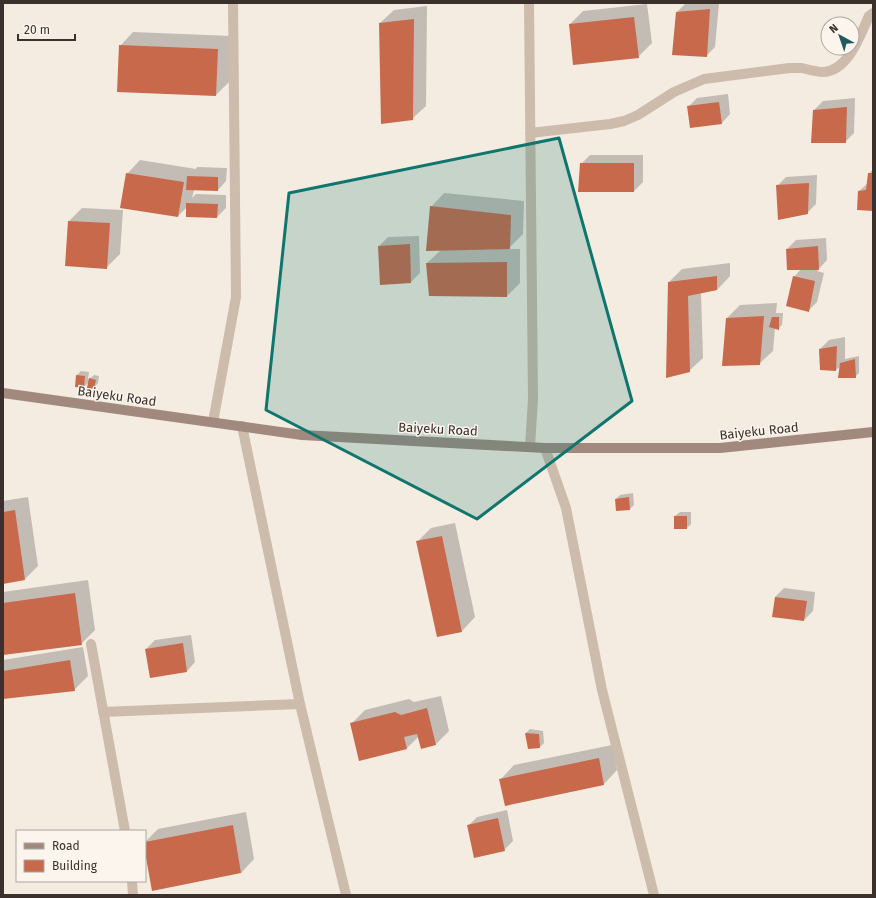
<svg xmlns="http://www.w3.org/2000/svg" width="876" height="898" font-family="'Fira Sans',sans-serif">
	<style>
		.shadow { fill: #0003 }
		.building { fill: #c8694b }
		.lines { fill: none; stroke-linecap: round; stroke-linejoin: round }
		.minor { stroke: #cdbbac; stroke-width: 10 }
		.secondary { stroke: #a18a7d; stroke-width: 10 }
		.marked { fill: #0f766e; fill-opacity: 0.2; stroke: #0f766e; stroke-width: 3; stroke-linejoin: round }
		.labels { text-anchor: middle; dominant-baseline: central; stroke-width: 3; stroke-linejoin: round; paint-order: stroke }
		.street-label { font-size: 13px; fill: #3b302b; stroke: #fbf5ee }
	</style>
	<rect width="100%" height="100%" fill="#f4ebe1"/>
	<!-- shadow -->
	<path class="shadow" d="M686,3H719L715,47L706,56L677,12Z
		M647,4L652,43L638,57L570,24L583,11Z
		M427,6L426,106L412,119L380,23L394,10Z
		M133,32L231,36L229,82L216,95L120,46Z
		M728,94L730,114L722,123L688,107L697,98Z
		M855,98L854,133L845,142L814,110L823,101Z
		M590,155H643V182L634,191L581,164Z
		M140,160L196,169L197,167L227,168L226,181L218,190H194L192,198L196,194L226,195V208L217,217L187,207L178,216L127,174Z
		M873,169V210L859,191L868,183L869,174Z
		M817,175L816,204L807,213L777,186L786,177Z
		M444,193L524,201L523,234L508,249H520V283L507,296L430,295L427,263L441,250L431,207Z
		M82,208L123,210L120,254L106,268L69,221Z
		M419,236L420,273L411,282L381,284L379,246L388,237Z
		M826,238L827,260L817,271L824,273L817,302L808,311L794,277L801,269L787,249L796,240Z
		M730,263V276L717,290L701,293L703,358L689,371L669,282L682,269Z
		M777,303L776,313H783L782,325L778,329L775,328L773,351L759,364L727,318L740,305Z
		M845,337V359L859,356V373L855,377L841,366L836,370H821L820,349L829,340Z
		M81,371L89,372L88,380L94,375L99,376L98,383L94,388L89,382L84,387L77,375Z
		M633,493L634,505L630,509L617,510L616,499L620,495Z
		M28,497L38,566L25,579L3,583V501Z
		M680,512H691V524L687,528H675V516Z
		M455,523L475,617L462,631L417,542L431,528Z
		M88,580L95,630L81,644L3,654V592Z
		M784,588L815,592L813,611L804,620L775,597Z
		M191,635L195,662L187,671L146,649L155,640Z
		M83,647L88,676L74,690L3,698V660Z
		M441,696L449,731L436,744L422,748L419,736L407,748L351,724L365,710L409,699L414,702Z
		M530,729L543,731L544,743L540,747L526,733Z
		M612,745L617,770L604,784L506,805L501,779L514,765Z
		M507,810L513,841L504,850L468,826L477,817Z
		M246,812L254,859L241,873L145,846V842L158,829Z"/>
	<!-- building -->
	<path class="building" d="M710,9L707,57L672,55L676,12Z
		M634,17L639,58L573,65L569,24Z
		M414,19L413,120L381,124L379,23Z
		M119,45L218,49L216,96L117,92Z
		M719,102L722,124L690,128L687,106Z
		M847,107L846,143H811L813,110Z
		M580,163H634V192H578Z
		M126,173L184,182L178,217L120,208Z
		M868,173H873V211L857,210L858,191L866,190Z
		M187,176L218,177V191L186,190Z
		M809,183L808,214L778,220L776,185Z
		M186,203L218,204L217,218L186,217Z
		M430,206L511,215L510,249L426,251Z
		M68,221L110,223L107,269L65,266Z
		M410,244L411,283L380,285L378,246Z
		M818,246L819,270H787L786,249Z
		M507,262V297L429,296L426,263Z
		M717,276V290L688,296L690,372L666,378L668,282Z
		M793,276L815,281L809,312L786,306Z
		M764,316L760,365L722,366L726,318Z
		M772,317H779V330L769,327Z
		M837,346L836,371L820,370L819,349Z
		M855,359L856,378H838L840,363Z
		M76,375L85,376L84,388L75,387Z
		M89,378L96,380L94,389L87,388Z
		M629,497L630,510L616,511L615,499Z
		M15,510L25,580L3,584V512Z
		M674,516H687V529H674Z
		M442,536L462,632L437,637L416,541Z
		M75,593L82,645L3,655V603Z
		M775,597L807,601L804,621L772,617Z
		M183,643L187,672L150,678L145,649Z
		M70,660L75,691L3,699V671Z
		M427,708L436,745L421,749L417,734L404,737L407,749L359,761L350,723L395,712L401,715Z
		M525,733L539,734L540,748L528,749Z
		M599,758L604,785L505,806L499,779Z
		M498,818L505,851L474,858L467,825Z
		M233,825L241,873L152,891L145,852V842Z"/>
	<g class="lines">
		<!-- minor -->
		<path class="minor" d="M529,3L533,399L530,447
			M530,133L610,124L624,121L638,115L674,92L704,79L790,68C794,68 798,68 802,68C810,70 816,72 824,72C849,70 860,35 869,16L873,13
			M213,422L236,297L233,3
			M242,426L300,704L346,895
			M545,448L566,508L602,690L654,895
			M91,644L125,831
			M103,712L300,704
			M132,881L133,895"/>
		<!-- secondary -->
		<path class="secondary" d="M3,393L302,435L545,448H720L873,432"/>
	</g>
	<!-- marked area -->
	<path class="marked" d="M559,138L632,401L477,519L266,410L289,193Z"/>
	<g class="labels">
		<!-- street labels -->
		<g class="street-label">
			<text transform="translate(117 396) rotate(8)">Baiyeku Road</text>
			<text transform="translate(438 429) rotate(3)">Baiyeku Road</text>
			<text transform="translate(759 431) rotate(-6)">Baiyeku Road</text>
		</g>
	</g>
	<!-- border -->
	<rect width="876" height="898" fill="none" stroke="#3b302b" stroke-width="8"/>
	<!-- legend -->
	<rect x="16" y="830" width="130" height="52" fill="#fbf5ee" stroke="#aea6a0"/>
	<rect x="24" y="843" width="20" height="6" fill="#a18a7d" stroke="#aea6a0"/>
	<text x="52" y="850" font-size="12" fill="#3b302b">Road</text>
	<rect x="24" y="860" width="20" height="12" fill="#c8694b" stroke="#aea6a0"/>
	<text x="52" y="870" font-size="12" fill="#3b302b">Building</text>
	<!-- north arrow -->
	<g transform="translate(840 36) rotate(320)"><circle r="19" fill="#fbf5ee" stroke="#aea6a0"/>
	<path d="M0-3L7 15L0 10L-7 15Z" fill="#1f5a5e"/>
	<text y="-6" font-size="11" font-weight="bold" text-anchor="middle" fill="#3b302b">N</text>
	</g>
	<!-- scale -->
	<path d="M18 34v6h57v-6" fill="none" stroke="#3b302b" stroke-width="2"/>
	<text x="24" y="34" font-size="12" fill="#3b302b" stroke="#fbf5ee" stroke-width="3" paint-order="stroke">20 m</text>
</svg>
